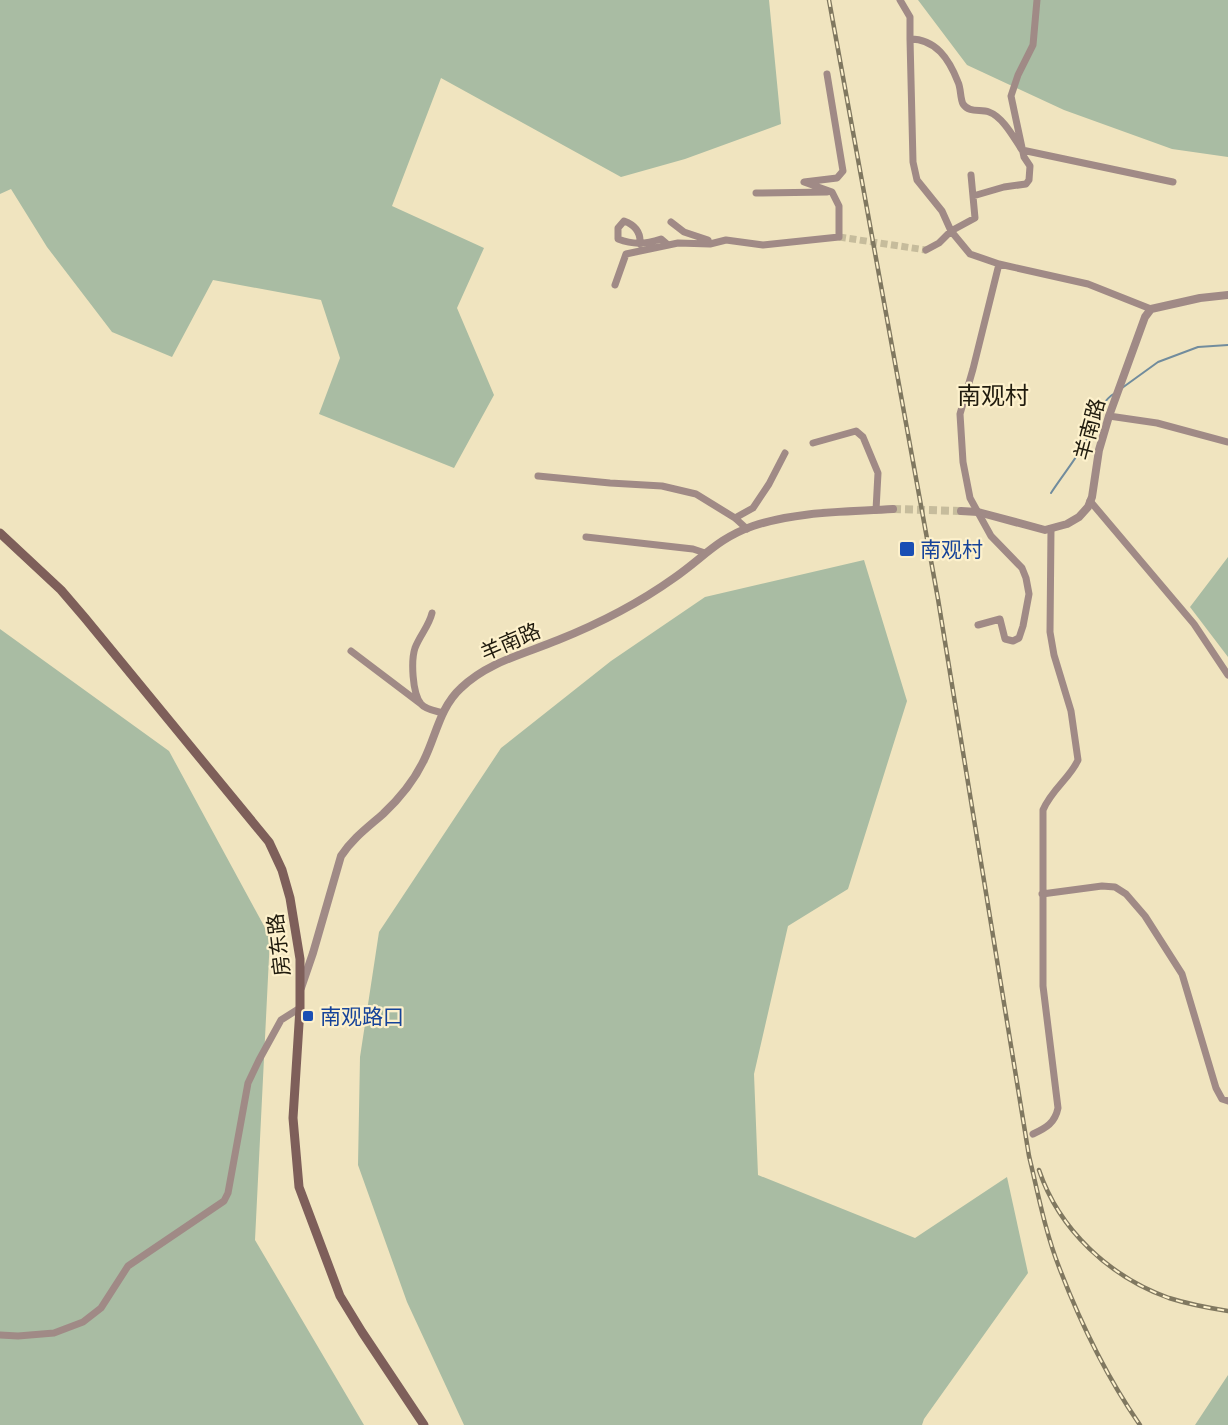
<svg xmlns="http://www.w3.org/2000/svg" width="1228" height="1425" font-family="'Asap Condensed','Noto Sans SC',sans-serif">
	<style>
		.green { fill: #a9bca3 }
		.lines { fill: none; stroke-linecap: round; stroke-linejoin: round }
		.stream { stroke: #718c9d; stroke-width: 2 }
		.minor-tunnel { stroke: #c6bc9c; stroke-width: 7; stroke-dasharray: 7 3.5; stroke-linecap: butt }
		.tertiary-tunnel { stroke: #c6bc9c; stroke-width: 8; stroke-dasharray: 8 4; stroke-linecap: butt }
		.minor { stroke: #a08a86; stroke-width: 7 }
		.tertiary { stroke: #a08a86; stroke-width: 8 }
		.secondary { stroke: #7e5f5a; stroke-width: 9 }
		.rail-casing { stroke: #807860; stroke-width: 4.5 }
		.rail { stroke: #fdf1cc; stroke-width: 2; stroke-dasharray: 7; stroke-linecap: butt }
		.transit-dot { fill: #1a4fb4; stroke: #fdf1cc; stroke-width: 2 }
		.labels { text-anchor: middle; dominant-baseline: central; stroke-width: 4.5; stroke-linejoin: round; paint-order: stroke }
		.street-label { font-size: 21px; fill: #201b0e; stroke: #fdf1cc }
		.transit-label { font-size: 21px; fill: #164399; stroke: #fdf1cc; text-anchor: start }
		.quarter-label { font-size: 24px; fill: #201b0e; stroke: #fdf1cc }
	</style>
	<rect width="100%" height="100%" fill="#f0e4bf"/>
	<!-- green -->
	<path class="green" d="M0,0H769L781,124L685,159L621,177L441,78L392,206L484,248L457,308L494,395L454,468L319,414L340,358L321,300L213,280L172,357L112,332L47,247L11,189L0,194Z
		M918,0H1228V157L1172,149L1064,110L967,65Z
		M1228,557V657L1190,607Z
		M864,560L907,701L848,889L788,926L754,1074L758,1175L915,1238L1007,1177L1028,1273L924,1419L922,1425H464L407,1302L358,1165L360,1057L379,932L501,748L611,661L705,597Z
		M0,629L169,751L270,937L255,1240L364,1425H0Z
		M1228,1375V1425H1195Z"/>
	<g class="lines">
		<!-- stream -->
		<path class="stream" d="M1122,388L1158,362L1198,347L1228,345
			M1051,493C1062,476 1076,459 1086,441C1094,425 1099,402 1115,393"/>
		<!-- minor-tunnel -->
		<path class="minor-tunnel" d="M839,237L926,250"/>
		<!-- tertiary-tunnel -->
		<path class="tertiary-tunnel" d="M893,509L961,511"/>
		<!-- minor -->
		<path class="minor" d="M900,0L910,17V39C936,39 949,59 958,82C961,88 960,98 963,104C969,113 980,109 989,112C1003,117 1014,138 1022,150L1173,182
			M910,39L913,162L917,180L942,211L951,231L970,254L999,264L973,369L960,414L963,462L970,498L991,536L1022,568L1026,578L1029,594L1023,626L1019,638L1013,641L1005,639L1000,619L978,625
			M756,193L827,192
			M973,196L1004,187L1026,184L1029,180L1030,166L1024,157L1011,96L1018,75L1033,45L1037,0
			M671,222L684,232L708,240
			M640,244C641,232 635,225 624,221L618,228V239C634,245 645,244 661,239L668,245
			M926,250L939,243L951,231L975,218L971,175
			M999,264L1088,284L1151,309
			M615,285L626,254L678,243L710,244L726,240L763,245L839,237V206L832,192L804,182L837,178L843,171L827,74
			M1109,416L1157,423L1228,442
			M813,443L856,431L863,437L878,473L876,510
			M538,476L610,483L662,486L696,494L735,518L747,529
			M1090,501L1194,624L1228,675
			M735,518L753,508L769,484L785,453
			M586,537L693,549L705,553
			M432,613C429,626 420,635 415,648C411,660 412,693 421,704C426,710 436,711 443,713
			M351,651L421,704
			M1042,894L1102,886L1115,887L1126,894L1145,916L1182,974L1216,1088L1222,1099L1228,1101
			M1033,1134C1046,1128 1055,1123 1058,1108L1043,986V810C1052,789 1070,778 1078,760L1071,711L1054,655L1050,632L1051,529
			M0,1335L18,1336L54,1333L83,1322L101,1308L128,1266L224,1201L228,1193L248,1083L259,1060L281,1020L300,1008"/>
		<!-- tertiary -->
		<path class="tertiary" d="M961,511L978,512L1045,530L1067,524L1079,517L1088,507L1092,497L1099,450L1109,416L1145,317L1151,309L1200,298L1228,295
			M301,988L313,953L341,856C352,839 367,828 383,814C399,799 414,781 424,760C436,736 440,707 461,688C488,662 524,654 558,640C598,624 639,603 674,578C703,558 718,538 753,526C798,511 846,512 893,509"/>
		<!-- secondary -->
		<path class="secondary" d="M0,533L61,590L85,618L269,842L282,870L290,898L300,959V1008L293,1118L299,1187L340,1296L362,1332L424,1425"/>
		<!-- rail casing -->
		<g class="rail-casing">
			<path id="rail" d="M829,0L938,599L1029,1156C1038,1193 1045,1231 1059,1267C1080,1322 1106,1376 1140,1425
				M1039,1170C1059,1230 1110,1277 1169,1298C1188,1304 1209,1308 1228,1311"/>
		</g>
		<!-- rail -->
		<use href="#rail" class="rail"/>
	</g>
	<!-- markers -->
	<g class="transit-dot">
		<rect x="899" y="541" width="16" height="16" rx="3"/>
		<rect x="302" y="1010" width="12" height="12" rx="3"/>
	</g>
	<g class="labels">
		<!-- street labels -->
		<g class="street-label">
			<text transform="translate(1089 429) rotate(-75)">羊南路</text>
			<text transform="translate(510 641) rotate(-23)">羊南路</text>
			<text transform="translate(278 945) rotate(-97)">房东路</text>
		</g>
		<!-- transit labels -->
		<g class="transit-label">
			<text x="920" y="549">南观村</text>
			<text x="320" y="1016">南观路口</text>
		</g>
		<!-- quarter labels -->
		<g class="quarter-label">
			<text x="993" y="395">南观村</text>
		</g>
	</g>
</svg>
